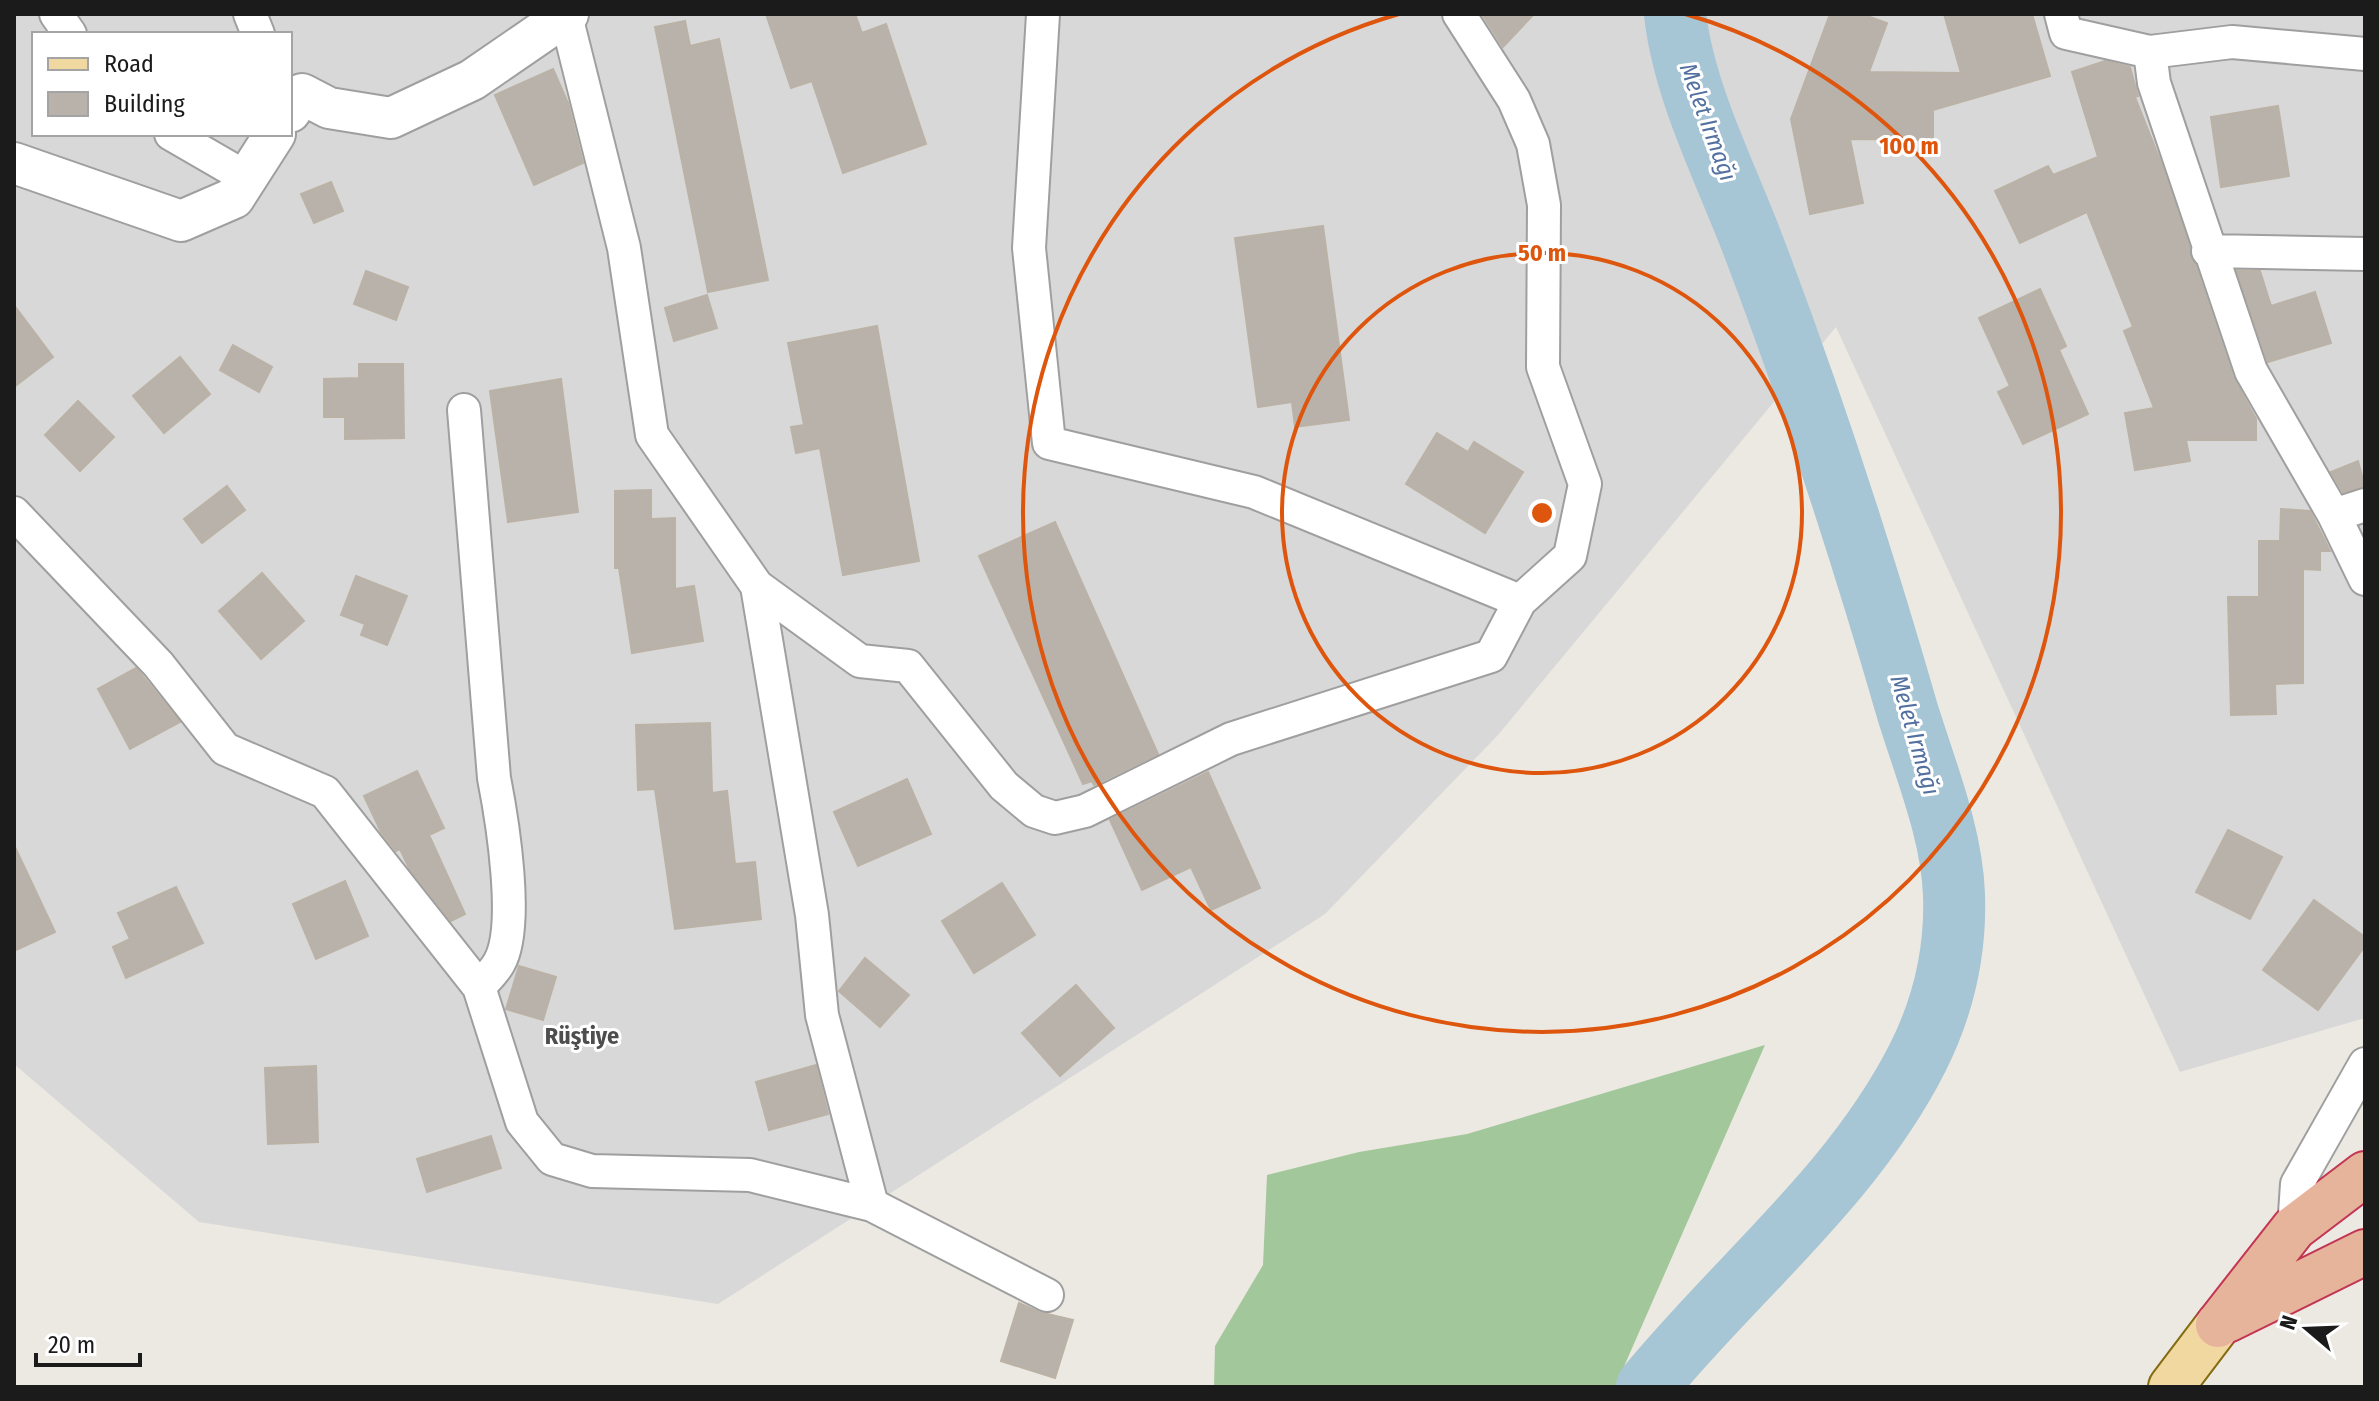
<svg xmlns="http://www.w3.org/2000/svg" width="2379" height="1401" font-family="'Fira Sans Condensed',sans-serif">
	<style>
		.residential { fill: #d9d8d8; fill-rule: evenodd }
		.forest { fill: #a2c79a }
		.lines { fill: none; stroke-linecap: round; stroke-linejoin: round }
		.river { stroke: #a6c5d5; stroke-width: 62 }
		.building { fill: #b8b2ab; stroke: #bbb2a6; stroke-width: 2 }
		.minor-casing { stroke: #9f9f9f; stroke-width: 36 }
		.tertiary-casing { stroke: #9f9f9f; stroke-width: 44 }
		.primary-casing { stroke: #836b0f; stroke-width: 48 }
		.trunk-casing { stroke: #c33554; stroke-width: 48 }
		.minor { stroke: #fff; stroke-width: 32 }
		.tertiary { stroke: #fff; stroke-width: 40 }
		.primary { stroke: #f1d8a1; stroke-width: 44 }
		.trunk { stroke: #e6b49b; stroke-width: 44 }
		.ring { fill: none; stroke: #de560d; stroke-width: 4 }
		.labels { text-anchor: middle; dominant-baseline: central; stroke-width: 6; stroke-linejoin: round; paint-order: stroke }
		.water-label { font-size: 24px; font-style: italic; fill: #5270a0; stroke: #fff }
		.neighbourhood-label { font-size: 24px; font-weight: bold; fill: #4e4e4e; stroke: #fff }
		.centre { fill: #de560d; stroke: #fff; stroke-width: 4 }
		.ring-label { font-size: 24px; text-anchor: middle; font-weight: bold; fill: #de560d; stroke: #fff; stroke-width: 6; stroke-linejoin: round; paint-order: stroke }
	</style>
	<rect width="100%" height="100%" fill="#ece9e2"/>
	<!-- residential -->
	<path class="residential" d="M14,14H2365V1018L2180,1072L1836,327L1498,735L1325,914L718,1304L199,1222L14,1064ZM34,34H290V134H34Z"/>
	<!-- forest -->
	<path class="forest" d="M1765,1045L1615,1387H1214L1215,1346L1263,1265L1267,1175L1359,1152L1467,1134Z"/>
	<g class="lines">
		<!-- river -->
		<path class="river" d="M1647,1387C1737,1277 1853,1186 1918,1057C1943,1007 1956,952 1954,895C1952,833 1925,769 1907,710C1862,554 1811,397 1753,245C1725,171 1684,93 1675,14"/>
	</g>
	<!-- building -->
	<path class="building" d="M766,14H855L862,33L886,24L926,144L843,173L812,81L791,88Z
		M1482,14H1534L1503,47Z
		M1830,14H1862L1887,23L1869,72L1961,73L1944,14H2032L2050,76L1933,110V140L1850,139L1863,203L1810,214L1791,119Z
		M685,21L690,46L719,39L768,280L708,292L655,27Z
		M2105,61L2130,67L2138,96L2135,97L2162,165L2233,377L2256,419V440H2186L2190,461L2135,470L2125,413L2154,408L2124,331L2133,327L2087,212L2020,243L1995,191L2048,166L2053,175L2098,157L2072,72Z
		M553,69L568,103L583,163L534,185L495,95Z
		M2278,106L2289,176L2221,187L2211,117Z
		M331,182L343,211L314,223L301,194Z
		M1323,226L1349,420L1295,427L1292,402L1258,407L1235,238Z
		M366,271L408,287L396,320L354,304Z
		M2237,271H2260L2271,306L2315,292L2331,343L2268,362Z
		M2040,289L2066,346L2059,350L2088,414L2023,444L1998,392L2010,386L1979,318Z
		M707,295L717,328L674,341L665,308Z
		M14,305L53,357L14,387Z
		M877,326L919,561L843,575L820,448L796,453L791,427L804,425L788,343Z
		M233,345L272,367L259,392L220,370Z
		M180,357L210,394L164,433L133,396Z
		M359,364H403L404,438L345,439V417H324V379L359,378Z
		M561,379L578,512L508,522L490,391Z
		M78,401L114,437L80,471L45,435Z
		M1437,433L1468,452L1474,442L1523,472L1485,533L1406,484Z
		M2358,461L2365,487L2343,492L2331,472Z
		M227,486L245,510L202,543L184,519Z
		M651,490V519L675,518V589L694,586L703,641L632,653L619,568H615V491Z
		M2281,509L2310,511L2330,551H2320V570L2303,569V683L2275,684L2276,714L2231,715L2228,597H2259V541H2280Z
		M1055,522L1158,754L1094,785L1092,781L1083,784L979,556Z
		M262,573L304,621L261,659L219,611Z
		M356,576L407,596L387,645L361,635L365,624L341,615Z
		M136,668L180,722L130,749L98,689Z
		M710,723L712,793L727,791L735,864L755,862L761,919L675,929L655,789L638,790L636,725Z
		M417,771L444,828L429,835L465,914L451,921L409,868L400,849L396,851L381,832L364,796Z
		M1208,772L1260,888L1211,910L1191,867L1142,890L1110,820Z
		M907,779L931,834L858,866L834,812Z
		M2228,830L2282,857L2250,919L2196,892Z
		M14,845L55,932L14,951Z
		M345,881L368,936L316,959L293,904Z
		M1002,883L1035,935L974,973L942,921Z
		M176,887L203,943L126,978L113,947L130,939L118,913Z
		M2314,900L2365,937V946L2318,1010L2263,970Z
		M865,958L909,995L880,1027L839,991Z
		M519,966L556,977L543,1020L506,1009Z
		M1076,985L1114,1028L1060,1076L1022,1033Z
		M816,1065L828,1114L769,1130L756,1082Z
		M316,1066L318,1142L268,1144L265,1068Z
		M491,1136L501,1168L427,1192L417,1159Z
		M1019,1303L1039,1312L1073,1320L1055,1378L1001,1361Z"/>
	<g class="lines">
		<!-- minor casing -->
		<g class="minor-casing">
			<path id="minor" d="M56,14L70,34
				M250,14L258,34
				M1043,14L1029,248L1049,443L1254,492L1520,601
				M2061,14L2066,33L2150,52L2232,42L2365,54
				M566,16L624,248L652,435L757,586L860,661L908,666L1004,786L1034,811L1055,818L1085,811L1231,739L1491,656L1520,601L1570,556L1585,484L1543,367L1544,205L1533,144L1514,100L1459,14
				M2150,52L2154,83L2251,371L2334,515L2365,579
				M171,134L247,178
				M2208,251L2365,254
				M464,410L494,778C502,819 520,927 499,963C494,972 485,980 479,987
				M14,513L158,664L225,749L325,792L479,987L522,1122L552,1159L592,1171L750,1175L872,1205L1047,1295
				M2334,515L2365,505
				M757,586L812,915L822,1015L872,1205
				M2294,1228L2297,1184L2365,1064"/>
		</g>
		<!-- tertiary casing -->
		<g class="tertiary-casing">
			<path id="tertiary" d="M290,112L302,94L329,108L391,118L472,80L568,14
				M14,163L181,221L234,198L275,134"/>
		</g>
		<!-- primary casing -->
		<g class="primary-casing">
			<path id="primary" d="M2171,1387L2218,1325"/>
		</g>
		<!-- trunk casing -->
		<g class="trunk-casing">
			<path id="trunk" d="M2227,1320L2365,1252
				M2218,1325L2294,1228L2365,1174"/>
		</g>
		<!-- minor -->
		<use href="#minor" class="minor"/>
		<!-- tertiary -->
		<use href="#tertiary" class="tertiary"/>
		<!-- primary -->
		<use href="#primary" class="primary"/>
		<!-- trunk -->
		<use href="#trunk" class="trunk"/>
	</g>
	<!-- distance rings -->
	<g class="ring">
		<circle cx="1542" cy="513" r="260"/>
		<path d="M1685 14A519 519 0 1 1 1399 14"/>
	</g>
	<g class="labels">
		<!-- water labels -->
		<g class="water-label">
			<text transform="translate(1708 122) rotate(70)">Melet Irmağı</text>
			<text transform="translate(1915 735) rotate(74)">Melet Irmağı</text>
		</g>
		<!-- neighbourhood labels -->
		<g class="neighbourhood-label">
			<text x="582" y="1036">Rüştiye</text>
		</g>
	</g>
	<circle cx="1542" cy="513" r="12" class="centre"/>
	<g class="ring-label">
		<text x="1909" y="154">100 m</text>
		<text x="1542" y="261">50 m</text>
	</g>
	<!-- border -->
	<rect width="2379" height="1401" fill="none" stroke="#1b1b1b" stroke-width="32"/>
	<!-- legend -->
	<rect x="32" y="32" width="260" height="104" fill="#ffffff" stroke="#a4a4a4" stroke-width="2"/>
	<rect x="48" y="58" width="40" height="12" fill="#f1d8a1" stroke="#a4a4a4" stroke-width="2"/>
	<text x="104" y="72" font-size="24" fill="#1b1b1b">Road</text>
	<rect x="48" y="92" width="40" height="24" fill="#b8b2ab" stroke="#a4a4a4" stroke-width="2"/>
	<text x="104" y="112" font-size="24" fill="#1b1b1b">Building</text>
	<!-- north arrow -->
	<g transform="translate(2307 1329) rotate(289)" stroke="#ffffff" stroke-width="6" paint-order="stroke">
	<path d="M0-6L14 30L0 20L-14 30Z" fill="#1b1b1b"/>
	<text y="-12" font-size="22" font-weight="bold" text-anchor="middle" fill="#1b1b1b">N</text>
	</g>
	<!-- scale -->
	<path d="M36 1353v12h104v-12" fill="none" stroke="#1b1b1b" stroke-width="4"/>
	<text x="48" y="1353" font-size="24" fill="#1b1b1b" stroke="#ffffff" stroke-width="6" paint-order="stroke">20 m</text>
</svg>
